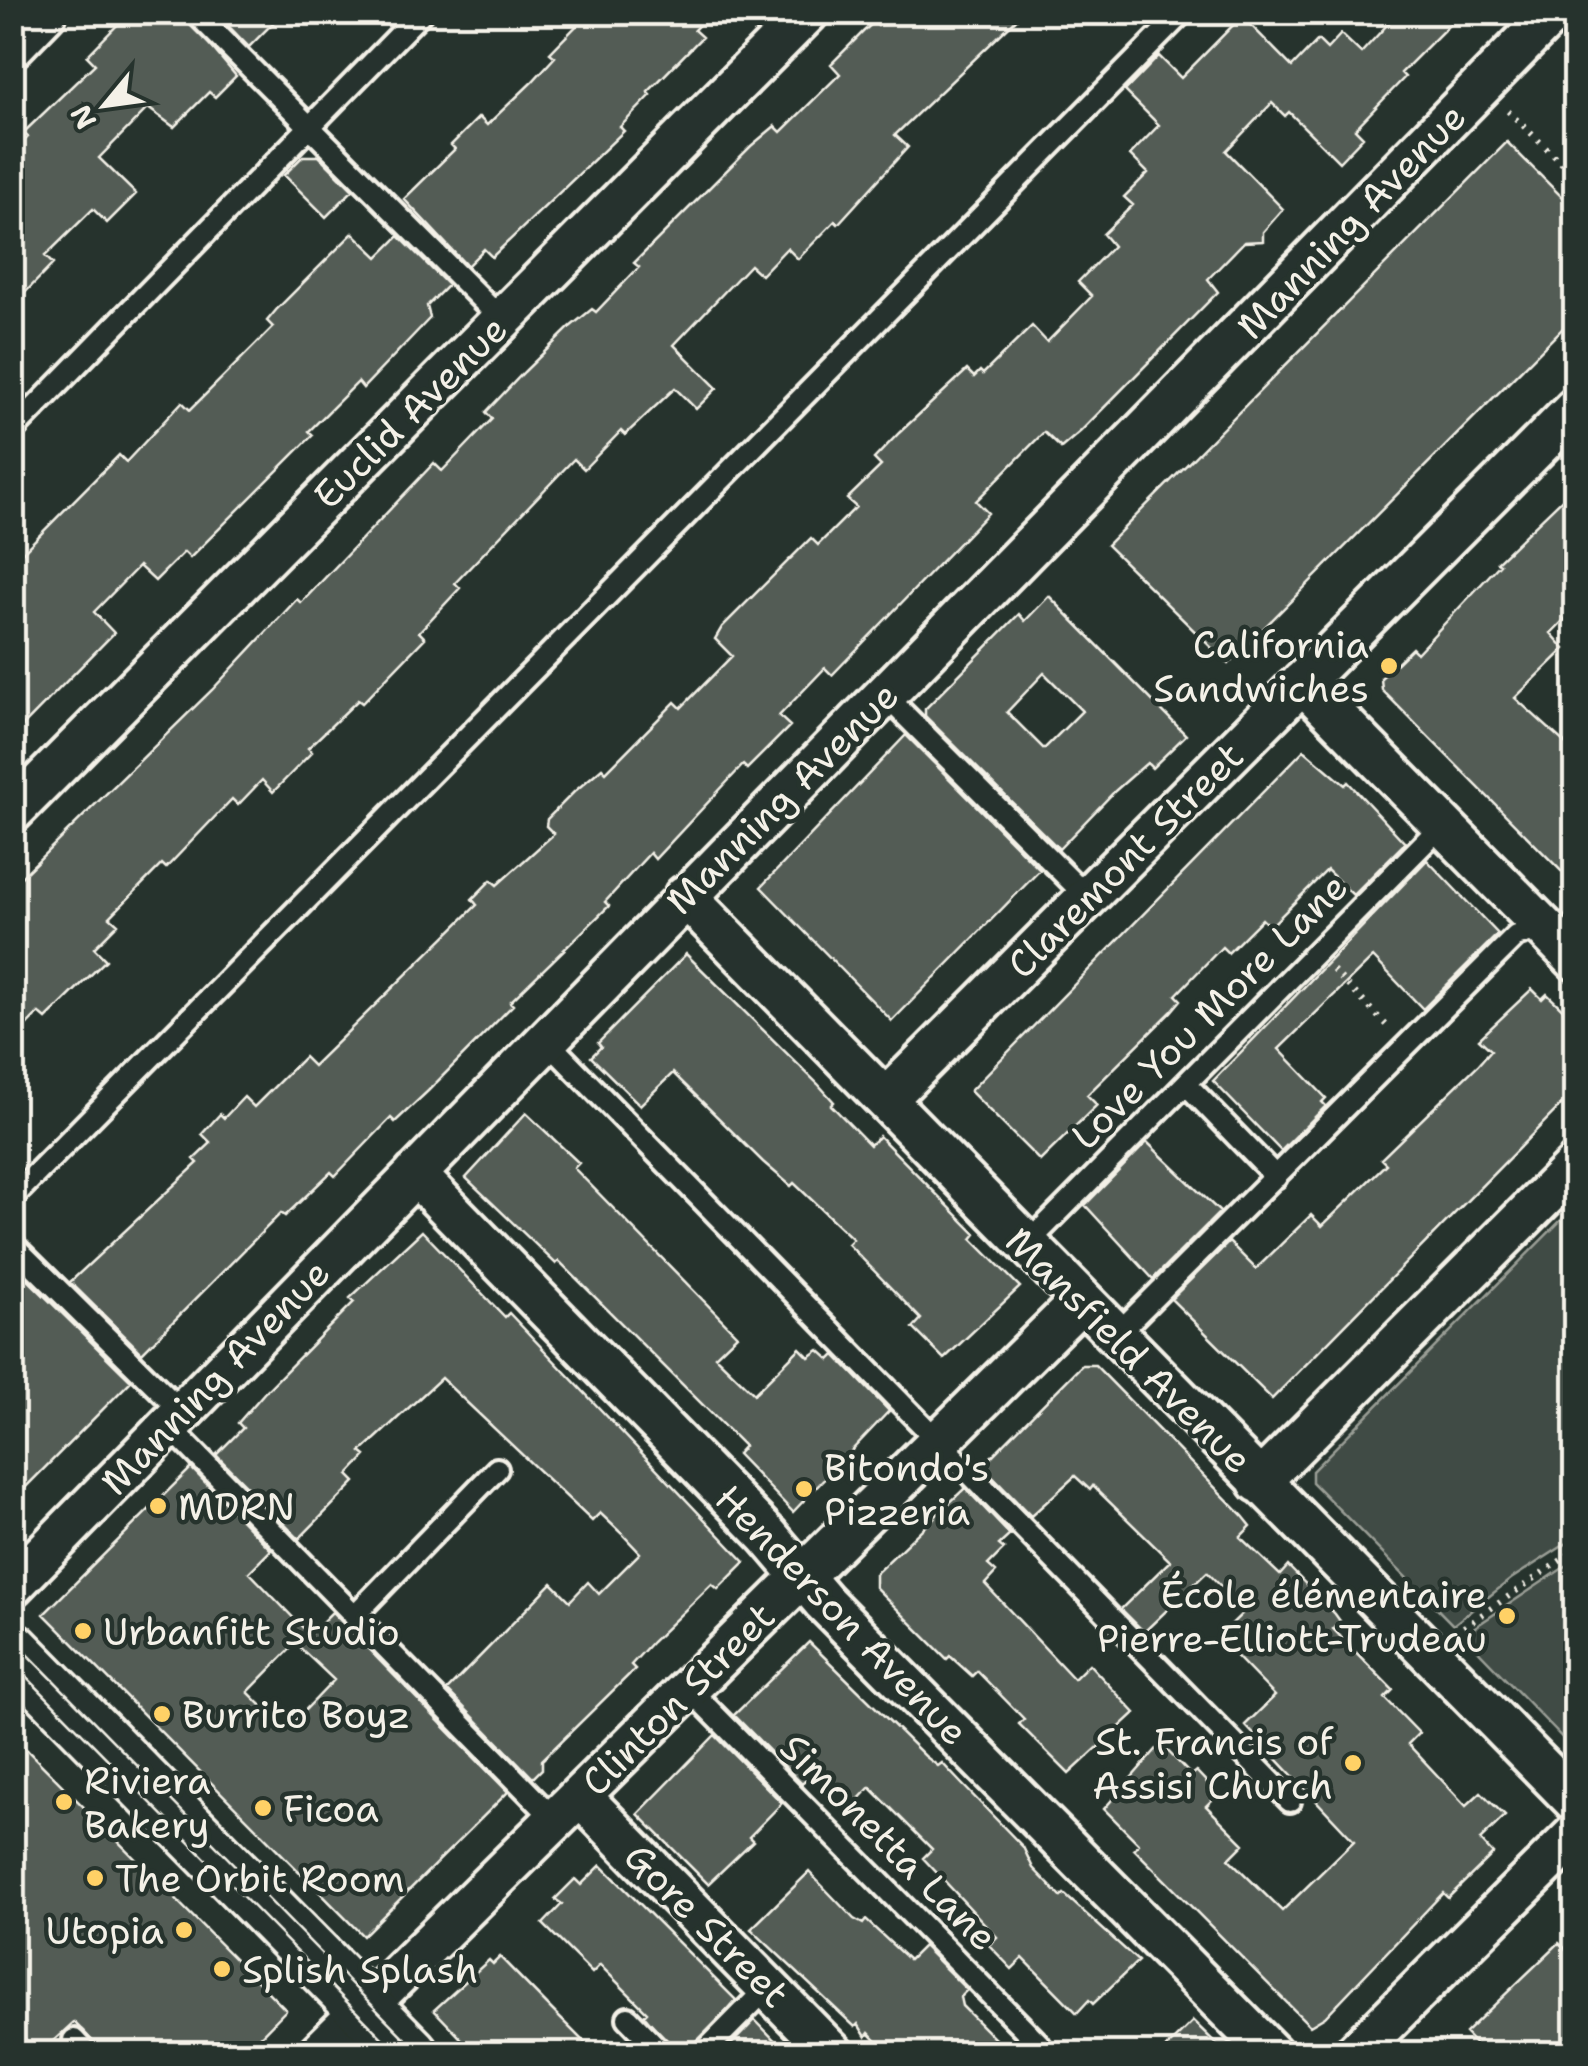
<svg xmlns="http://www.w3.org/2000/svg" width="1588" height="2066" font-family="'Shantell Sans',sans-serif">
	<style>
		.green { fill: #414b45; stroke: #9a9e96; stroke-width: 2.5 }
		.building { fill: #525c55; stroke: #f4f1e8; stroke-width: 2.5; fill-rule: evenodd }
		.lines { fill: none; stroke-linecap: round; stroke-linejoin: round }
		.service-casing { stroke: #f4f1e8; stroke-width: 28 }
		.minor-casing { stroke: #f4f1e8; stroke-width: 48 }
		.secondary-casing { stroke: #f4f1e8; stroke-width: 62 }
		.path { stroke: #f4f1e8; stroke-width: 6; stroke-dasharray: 2.5 8; stroke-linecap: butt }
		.service { stroke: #26332d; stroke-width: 20 }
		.minor { stroke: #26332d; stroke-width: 40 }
		.secondary { stroke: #26332d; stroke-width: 55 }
		.tram { stroke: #f4f1e8; stroke-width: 2.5 }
		.poi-dot { fill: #ffd166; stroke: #26332d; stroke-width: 4 }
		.labels { text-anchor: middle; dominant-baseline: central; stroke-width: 9; stroke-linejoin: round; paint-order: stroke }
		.street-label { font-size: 38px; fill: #f4f1e8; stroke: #26332d }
		.poi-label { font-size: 38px; fill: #f4f1e8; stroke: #26332d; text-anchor: start }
	</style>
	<rect width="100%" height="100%" fill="#26332d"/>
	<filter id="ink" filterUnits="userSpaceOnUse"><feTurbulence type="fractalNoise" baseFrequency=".01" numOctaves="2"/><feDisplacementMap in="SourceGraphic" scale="20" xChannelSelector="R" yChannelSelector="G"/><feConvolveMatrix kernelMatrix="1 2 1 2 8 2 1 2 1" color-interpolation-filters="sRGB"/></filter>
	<g filter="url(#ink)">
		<!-- green -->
		<path class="green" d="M1575,1206V1269L1568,1277L1576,1285L1575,1538L1511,1579L1453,1625L1312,1482V1471Z
			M1575,1560V1751L1463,1635Z"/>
		<!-- building -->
		<path class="building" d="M130,12H182L236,76L215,97L209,92L174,127L148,108L99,158L136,194L107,223L93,209L45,256L53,264L12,306V153L28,137L23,133L95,64L87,56Z
			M215,12H284L249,47Z
			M590,12H711L694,30L702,37L648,92L651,95L620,127L624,131L492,257L484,249L467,266L404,199L455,149L451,145L479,117L487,125L532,82L555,57L550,53Z
			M891,12H1024L895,135L908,147L838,224L835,221L798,259L787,248L761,275L750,265L674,345L717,388L696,409L675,388L625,435L621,431L584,469L574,459L455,583L460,588L419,632L425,638L362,703L358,700L308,748L312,752L273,792L262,780L238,805L232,799L166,868L162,864L110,917L118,924L94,948L106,960L46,1019L39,1013L12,1041V886L212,690L297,599L301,603L434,463L442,471L492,419L486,412L524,372L570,327L592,309L596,312L639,267L634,263L751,146L775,126L781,132L840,74L831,64L864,31L874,22L878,26Z
			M1399,12H1462L1401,73L1405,77L1355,129L1363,137L1339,162L1289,112L1285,116L1272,103L1226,151L1283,209L1263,232V241L1244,242L1208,279L1218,292L1081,431L1061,448L1044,432L976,501L988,513L832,675L825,668L779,716L790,726L747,769L743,765L655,859L650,853L605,902L609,906L510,1002L513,1005L428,1091L395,1122L391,1118L335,1176L331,1172L285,1216L281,1213L142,1353L70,1282L198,1163L194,1159L211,1143L202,1134L220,1114L224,1118L244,1097L254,1107L304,1057L313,1066L477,905L472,899L491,880L497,885L554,834L546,826L547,819L574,792L602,768L606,772L675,702L681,708L732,656L715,639L722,627L811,538L818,545L856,507L847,499L881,466L874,459L899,433L967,370L974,377L980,371L983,374L1032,326L1047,342L1092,296L1078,282L1113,246L1103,234L1133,205L1124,197L1148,173L1130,155L1159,125L1125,91L1159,56L1181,78L1242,16L1292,67L1318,40L1327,49L1341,34L1361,53Z
			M1507,142L1576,211V315L1228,664L1107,545Z
			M303,156H319L353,190L326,217L284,175Z
			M353,233L378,257L399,236L448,285L427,306L430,318L363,388L358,382L309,431L313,435L190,558L184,552L155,581L139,566L94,612L114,633L12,737V563L119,455L126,462L182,402L190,410L273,327L267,321L277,309Z
			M1576,486V608L1551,633L1565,649L1515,698L1576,753V886L1382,690L1381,678L1412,648L1417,653L1500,564L1497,562Z
			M1049,596L1186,735L1152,768L1147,763L1115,791L1059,849L925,716V709L1019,614L1025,621ZM1044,673L1082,711L1044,749L1007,712Z
			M906,735L1040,870L892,1021L761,887Z
			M1304,750L1345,785L1348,782L1405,843L1353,895L1327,870L1270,927L1262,919L1228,953L1222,947L1176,995L1181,1000L1171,1012L1087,1095L1097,1105L1040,1161L970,1091Z
			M1427,860L1498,934L1423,1009L1373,957L1279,1049L1326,1098L1322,1102L1326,1106L1281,1151L1213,1081Z
			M686,954L818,1084L834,1102L831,1105L870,1145L879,1136L976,1234L972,1239L1020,1287L944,1359L913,1328L921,1319L848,1244L853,1239L794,1183L791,1186L763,1162L673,1073L640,1105L591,1057L601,1047L598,1043Z
			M1532,989L1542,999L1547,994L1576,1022V1090L1272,1399L1171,1299L1229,1242L1256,1269L1311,1215L1322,1226L1386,1164L1381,1159L1478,1065L1491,1050L1479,1039Z
			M526,1113L579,1163L574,1168L737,1335L715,1356L754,1394L800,1348L809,1357L819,1350L830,1360L835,1355L889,1411L793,1512L737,1454L744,1446L559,1261L556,1264L466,1178Z
			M1147,1142L1220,1212L1153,1279L1085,1205Z
			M422,1231L505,1317L509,1313L745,1562L718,1589L712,1584L652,1642L631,1665L635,1669L542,1760V1769L533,1778L447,1690L552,1583L570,1601L588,1582L599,1594L640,1553L622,1534L600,1513L592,1521L441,1378L361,1452L366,1456L348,1475L355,1482L299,1539L216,1455L243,1428L238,1423L265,1392L354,1302L350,1298Z
			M12,1264L131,1381L12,1501Z
			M1082,1365H1095L1243,1516L1251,1526L1240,1537L1280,1575L1288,1566L1335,1614L1340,1621L1333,1629L1393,1690L1385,1698L1419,1733L1408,1744L1466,1806L1481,1792L1505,1816L1480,1840L1493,1854L1448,1898L1443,1893L1325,2017L1310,2026L1134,1849L1139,1844L1104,1809L1161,1744L1191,1775L1196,1771L1218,1794L1206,1806L1244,1844L1229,1859L1282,1911L1354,1841L1245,1725L1275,1696L1218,1637L1245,1611L1207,1572L1144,1632L1121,1609L1170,1561L1093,1486L1090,1490L1075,1476L1031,1516L982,1466Z
			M191,1468L271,1550L249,1572L307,1632L248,1692L286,1730L334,1680L298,1646L332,1612L508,1792L363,1936L44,1614Z
			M965,1488L1010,1535L999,1545L1004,1549L988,1565L996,1572L985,1584L1074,1679L1089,1664L1135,1713L1069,1774L1019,1724L1024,1719L977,1671L972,1676L950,1656L947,1659L875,1587V1574Z
			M809,1642L925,1756L938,1766L942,1763L960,1782L1023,1847L1033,1868L1061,1897L1064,1894L1138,1961L1093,2004L1089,2000L1077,2013L1023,1958L1012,1969L989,1945L997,1937L923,1858L932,1849L870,1787L854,1804L817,1769L802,1784L734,1715Z
			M12,1735L286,2010L243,2054H105L74,2022L39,2054L12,2027Z
			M715,1735L782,1803L749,1837L753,1841L708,1884L638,1814Z
			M601,1865L736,2000L689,2054H676L644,2015L647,2012L600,1965L592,1973L543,1924L562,1904L555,1899L575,1879L581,1885Z
			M809,1872L854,1919L863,1924L866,1920L909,1960L923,1946L967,1990L960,1997L962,2006L1010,2054H889L869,2033L866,2037L858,2024L855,2027L751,1929Z
			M1559,1943L1576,1958V2034L1556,2054H1485L1465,2033Z
			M500,1957L552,2010L596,2054H476L434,2010L489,1960L493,1964Z
			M755,2020L788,2054H722Z
			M1193,2021L1227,2054H1160Z"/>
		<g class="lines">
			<!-- service casing -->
			<g class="service-casing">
				<path id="service" d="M195,12L502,320
					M12,431L422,12
					M884,694L1087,897
					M545,1039L1290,1801
					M1186,1084L1276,1177
					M12,1198L1183,12
					M12,1244L180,1410
					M1025,1246L1443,824
					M1115,1336L1516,936L1544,927
					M167,1424L556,1821
					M354,1616L497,1469
					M689,1689L1039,2044
					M628,2018L663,2054
					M74,2040L87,2054
					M702,2054L769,1986"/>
			</g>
			<!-- minor casing -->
			<g class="minor-casing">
				<path id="minor" d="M12,47L46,12
					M1302,682L1576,960
					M12,812L808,12
					M685,896L1576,1802
					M886,1099L1576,408
					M415,1174L768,1536L824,1602L1272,2054
					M1259,1482L1576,1165
					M12,1586L1554,12
					M581,1797L833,2054
					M318,2054L1080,1302
					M1354,2054L1576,1834"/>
			</g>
			<!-- secondary casing -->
			<g class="secondary-casing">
				<path id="secondary" d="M12,1650L410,2054"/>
			</g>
			<!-- path -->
			<path class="path" d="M1508,111L1576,177
				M1333,970L1390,1029
				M1455,1633L1576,1550"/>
			<!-- service -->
			<use href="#service" class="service"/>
			<!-- minor -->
			<use href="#minor" class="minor"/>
			<!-- secondary -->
			<use href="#secondary" class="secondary"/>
			<!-- tram -->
			<path class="tram" d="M12,1638L420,2054
				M12,1662L398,2054"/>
		</g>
	</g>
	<!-- markers -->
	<g class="poi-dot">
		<circle cx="1389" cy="666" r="10"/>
		<circle cx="804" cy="1489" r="10"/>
		<circle cx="158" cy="1506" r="10"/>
		<circle cx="1507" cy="1616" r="10"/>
		<circle cx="83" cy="1631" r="10"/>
		<circle cx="162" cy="1714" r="10"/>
		<circle cx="1353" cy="1763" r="10"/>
		<circle cx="64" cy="1802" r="10"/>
		<circle cx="263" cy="1808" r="10"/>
		<circle cx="95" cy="1878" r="10"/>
		<circle cx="184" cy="1930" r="10"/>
		<circle cx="222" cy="1969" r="10"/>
	</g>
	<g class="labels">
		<!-- street labels -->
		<g class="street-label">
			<text transform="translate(1351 221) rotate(-46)">Manning Avenue</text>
			<text transform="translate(410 412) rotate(-45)">Euclid Avenue</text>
			<text transform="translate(782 798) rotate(-45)">Manning Avenue</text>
			<text transform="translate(1125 860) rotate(-45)">Claremont Street</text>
			<text transform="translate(1209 1011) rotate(-45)">Love You More Lane</text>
			<text transform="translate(1129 1350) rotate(45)">Mansfield Avenue</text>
			<text transform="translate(215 1377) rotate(-46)">Manning Avenue</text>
			<text transform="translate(842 1615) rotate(46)">Henderson Avenue</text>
			<text transform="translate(678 1699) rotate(-45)">Clinton Street</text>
			<text transform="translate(889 1842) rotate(45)">Simonetta Lane</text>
			<text transform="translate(707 1925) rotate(45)">Gore Street</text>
		</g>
		<!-- poi labels -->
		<g class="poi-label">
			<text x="1369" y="644" text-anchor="end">California<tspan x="1369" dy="44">Sandwiches</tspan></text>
			<text x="824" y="1467">Bitondo's<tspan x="824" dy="44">Pizzeria</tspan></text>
			<text x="178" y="1506">MDRN</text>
			<text x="1487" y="1594" text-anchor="end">École élémentaire<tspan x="1487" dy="44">Pierre-Elliott-Trudeau</tspan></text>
			<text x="103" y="1631">Urbanfitt Studio</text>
			<text x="182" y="1714">Burrito Boyz</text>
			<text x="1333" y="1741" text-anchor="end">St. Francis of<tspan x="1333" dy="44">Assisi Church</tspan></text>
			<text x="84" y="1780">Riviera<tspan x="84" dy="44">Bakery</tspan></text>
			<text x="283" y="1808">Ficoa</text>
			<text x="115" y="1878">The Orbit Room</text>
			<text x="164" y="1930" text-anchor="end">Utopia</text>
			<text x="242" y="1969">Splish Splash</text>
		</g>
	</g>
	<!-- margin -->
	<rect width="1588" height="2066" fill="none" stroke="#26332d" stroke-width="50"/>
	<rect x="25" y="25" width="1538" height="2016" fill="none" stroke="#f4f1e8" stroke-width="4" filter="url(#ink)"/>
	<!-- north arrow -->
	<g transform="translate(105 105) rotate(241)" stroke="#26332d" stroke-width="8" paint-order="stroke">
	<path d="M0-8L18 38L0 25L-18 38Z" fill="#f4f1e8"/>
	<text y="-15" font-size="28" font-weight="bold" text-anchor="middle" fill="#f4f1e8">N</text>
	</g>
</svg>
